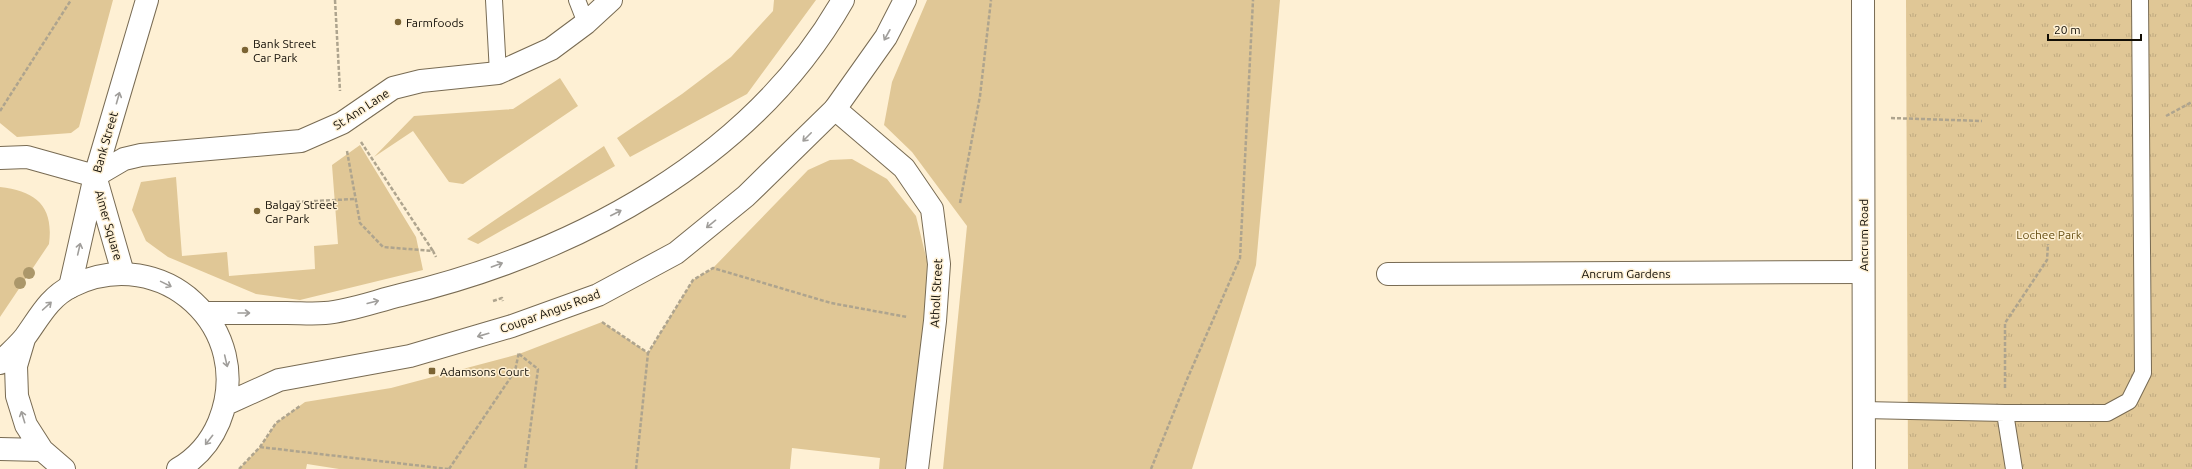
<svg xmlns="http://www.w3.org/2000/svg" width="2192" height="469" font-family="Ubuntu,sans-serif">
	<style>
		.green { fill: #e0c796 }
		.park { fill: url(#park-tufts) }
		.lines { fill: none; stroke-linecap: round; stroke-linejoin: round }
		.lane-casing { stroke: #786b53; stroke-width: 18 }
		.street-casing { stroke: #786b53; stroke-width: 24 }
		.secondary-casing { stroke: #786b53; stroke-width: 24 }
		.primary-casing { stroke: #786b53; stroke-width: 24 }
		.path { stroke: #aea48e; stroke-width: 2.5; stroke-dasharray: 4 2; stroke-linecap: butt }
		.lane { stroke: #fff; stroke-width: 16 }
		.street { stroke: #fff; stroke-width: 22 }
		.secondary { stroke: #fff; stroke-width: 22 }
		.primary { stroke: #fff; stroke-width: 22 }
		.tree { fill: #ab976a }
		.oneway { stroke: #a09e9b }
		.poi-dot { fill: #7b6434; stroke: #fef0d4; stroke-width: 1.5 }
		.labels { text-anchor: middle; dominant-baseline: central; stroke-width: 3; stroke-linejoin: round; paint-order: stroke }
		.poi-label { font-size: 12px; fill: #110d05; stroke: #fef0d4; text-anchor: start }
		.street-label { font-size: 12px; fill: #110d05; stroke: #fef0d4 }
		.park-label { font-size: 12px; fill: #674f14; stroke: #fef0d4 }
	</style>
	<defs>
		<pattern id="park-tufts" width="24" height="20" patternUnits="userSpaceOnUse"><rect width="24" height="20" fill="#e0c796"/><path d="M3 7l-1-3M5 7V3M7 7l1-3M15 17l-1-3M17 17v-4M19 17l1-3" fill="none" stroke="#bfaa80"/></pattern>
	</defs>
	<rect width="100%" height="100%" fill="#fef0d4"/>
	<!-- green -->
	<path class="green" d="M0,0H113L79,127L71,133L17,137L0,123Z
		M774,0H816L747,94L630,157L617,138L682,94L731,57L773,11Z
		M927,0H1280L1256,265L1192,469H943L967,226L912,152L884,125L892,82Z
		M560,78L578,106L463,184L449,182L413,131L374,157L414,116L513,109Z
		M360,145L416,237L423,270L300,300L256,294L168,257L146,241L132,210L141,182L176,177L182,256L227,252L229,276L315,269L314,246L338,244L332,165Z
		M604,146L615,166L478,244L467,239Z
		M852,159L887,179L916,216L927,261L926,320L905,469H879L880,458L792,448L790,469H339L307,464L306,469H239L260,447L276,423L305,402L391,388L519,354L602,322L648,353L693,280L713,268L808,170L830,160Z
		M0,187C36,191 54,206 49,244L0,317Z"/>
	<!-- park -->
	<path class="park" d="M1906,0H2192V469H1908Z"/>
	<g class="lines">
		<!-- lane casing -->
		<g class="lane-casing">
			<path id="lane" d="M494,0L498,73
				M577,0L586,23
				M1863,410L2005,413L2014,469
				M2005,413H2107L2129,401L2143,373L2140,0"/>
		</g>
		<!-- street casing -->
		<g class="street-casing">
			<path id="street" d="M835,109L904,168L932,209L939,264L935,321L917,469
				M0,158L27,157L95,176
				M95,176L124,159L141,155L301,141L342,123L393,88L421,81L498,73L551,49L586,23L611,0
				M96,179L123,273
				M1388,274L1863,272
				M70,287L95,176L147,0"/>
		</g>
		<!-- secondary casing -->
		<g class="secondary-casing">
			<path id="secondary" d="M1863,0L1864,469"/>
		</g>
		<!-- primary casing -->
		<g class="primary-casing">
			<path id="primary" d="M205,313C233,313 260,313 287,313C300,313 313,314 325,313C350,311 376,301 401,295C575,253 752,160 843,0
				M24,339L16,366L17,396L26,425L42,450L64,469
				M0,363C8,354 18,346 25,337C39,318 49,297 72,286C162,242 257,328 219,422C211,441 197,458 178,469
				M226,404L279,380L410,356L512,326L598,295L676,253L746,196L835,109L886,37L905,0
				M0,449L42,450"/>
		</g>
		<!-- path -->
		<path class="path" d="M335,0L340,91
			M0,111L71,0
			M2166,116L2192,102
			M1891,118L1982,121
			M361,142L433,251
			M347,151L360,223L383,247L433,251L436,257
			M296,202L355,199
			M960,203L980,96L991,0
			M493,301L502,298L503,301
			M602,322L648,353L693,280L713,268L831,303L907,317
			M519,354L538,369L525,469
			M2005,388V323L2047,260L2048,244
			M260,447L448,469
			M239,469L260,447L276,423L300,406
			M449,469L515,371L519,352
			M636,469L648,353
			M1151,469L1188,377L1240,258L1253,0"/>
		<!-- lane -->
		<use href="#lane" class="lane"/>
		<!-- street -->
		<use href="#street" class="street"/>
		<!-- secondary -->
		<use href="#secondary" class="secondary"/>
		<!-- primary -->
		<use href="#primary" class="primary"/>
	</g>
	<!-- trees -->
	<g class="tree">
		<circle cx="29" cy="273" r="6"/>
		<circle cx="20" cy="283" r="6"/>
	</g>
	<!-- one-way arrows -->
	<defs><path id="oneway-shaft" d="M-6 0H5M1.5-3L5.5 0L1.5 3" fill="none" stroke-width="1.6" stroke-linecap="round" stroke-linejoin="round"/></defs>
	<g class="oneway">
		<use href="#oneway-shaft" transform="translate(887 35) rotate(119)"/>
		<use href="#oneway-shaft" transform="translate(118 98) rotate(-74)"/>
		<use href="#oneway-shaft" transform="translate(807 137) rotate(135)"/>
		<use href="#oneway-shaft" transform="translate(616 213) rotate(-27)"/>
		<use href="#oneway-shaft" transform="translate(711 224) rotate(141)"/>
		<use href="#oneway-shaft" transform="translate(79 249) rotate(-77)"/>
		<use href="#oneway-shaft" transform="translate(497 265) rotate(-20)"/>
		<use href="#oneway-shaft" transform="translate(166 284) rotate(26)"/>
		<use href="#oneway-shaft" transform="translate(373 302) rotate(-14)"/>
		<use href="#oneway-shaft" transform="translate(47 306) rotate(-42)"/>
		<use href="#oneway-shaft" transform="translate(244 313)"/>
		<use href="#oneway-shaft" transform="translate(483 335) rotate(164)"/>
		<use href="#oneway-shaft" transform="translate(226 361) rotate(77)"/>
		<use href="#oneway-shaft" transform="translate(23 417) rotate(-107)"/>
		<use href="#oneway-shaft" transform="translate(209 440) rotate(128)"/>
	</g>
	<!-- markers -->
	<g class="poi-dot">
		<circle cx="398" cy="22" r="4"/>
		<circle cx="245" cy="50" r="4"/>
		<circle cx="257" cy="211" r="4"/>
		<rect x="428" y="367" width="8" height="8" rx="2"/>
	</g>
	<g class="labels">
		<!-- poi labels -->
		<g class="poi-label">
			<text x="406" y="22">Farmfoods</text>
			<text x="253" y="43">Bank Street<tspan x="253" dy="14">Car Park</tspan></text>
			<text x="265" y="204">Balgay Street<tspan x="265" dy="14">Car Park</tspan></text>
			<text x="440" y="371">Adamsons Court</text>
		</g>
		<!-- street labels -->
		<g class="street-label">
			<text transform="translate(361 109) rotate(-33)">St Ann Lane</text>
			<text transform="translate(105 142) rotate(-74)">Bank Street</text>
			<text transform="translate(109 225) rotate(74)">Aimer Square</text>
			<text transform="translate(1863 235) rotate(-90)">Ancrum Road</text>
			<text x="1626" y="273">Ancrum Gardens</text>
			<text transform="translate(936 293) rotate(-87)">Atholl Street</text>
			<text transform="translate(550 311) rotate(-20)">Coupar Angus Road</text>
		</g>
		<!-- park labels -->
		<g class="park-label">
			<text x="2049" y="234">Lochee Park</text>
		</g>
	</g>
	<!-- scale -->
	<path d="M2048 34v6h93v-6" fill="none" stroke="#110d05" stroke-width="2"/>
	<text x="2054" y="34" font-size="12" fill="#110d05" stroke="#fef0d4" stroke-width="3" paint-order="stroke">20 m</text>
</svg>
